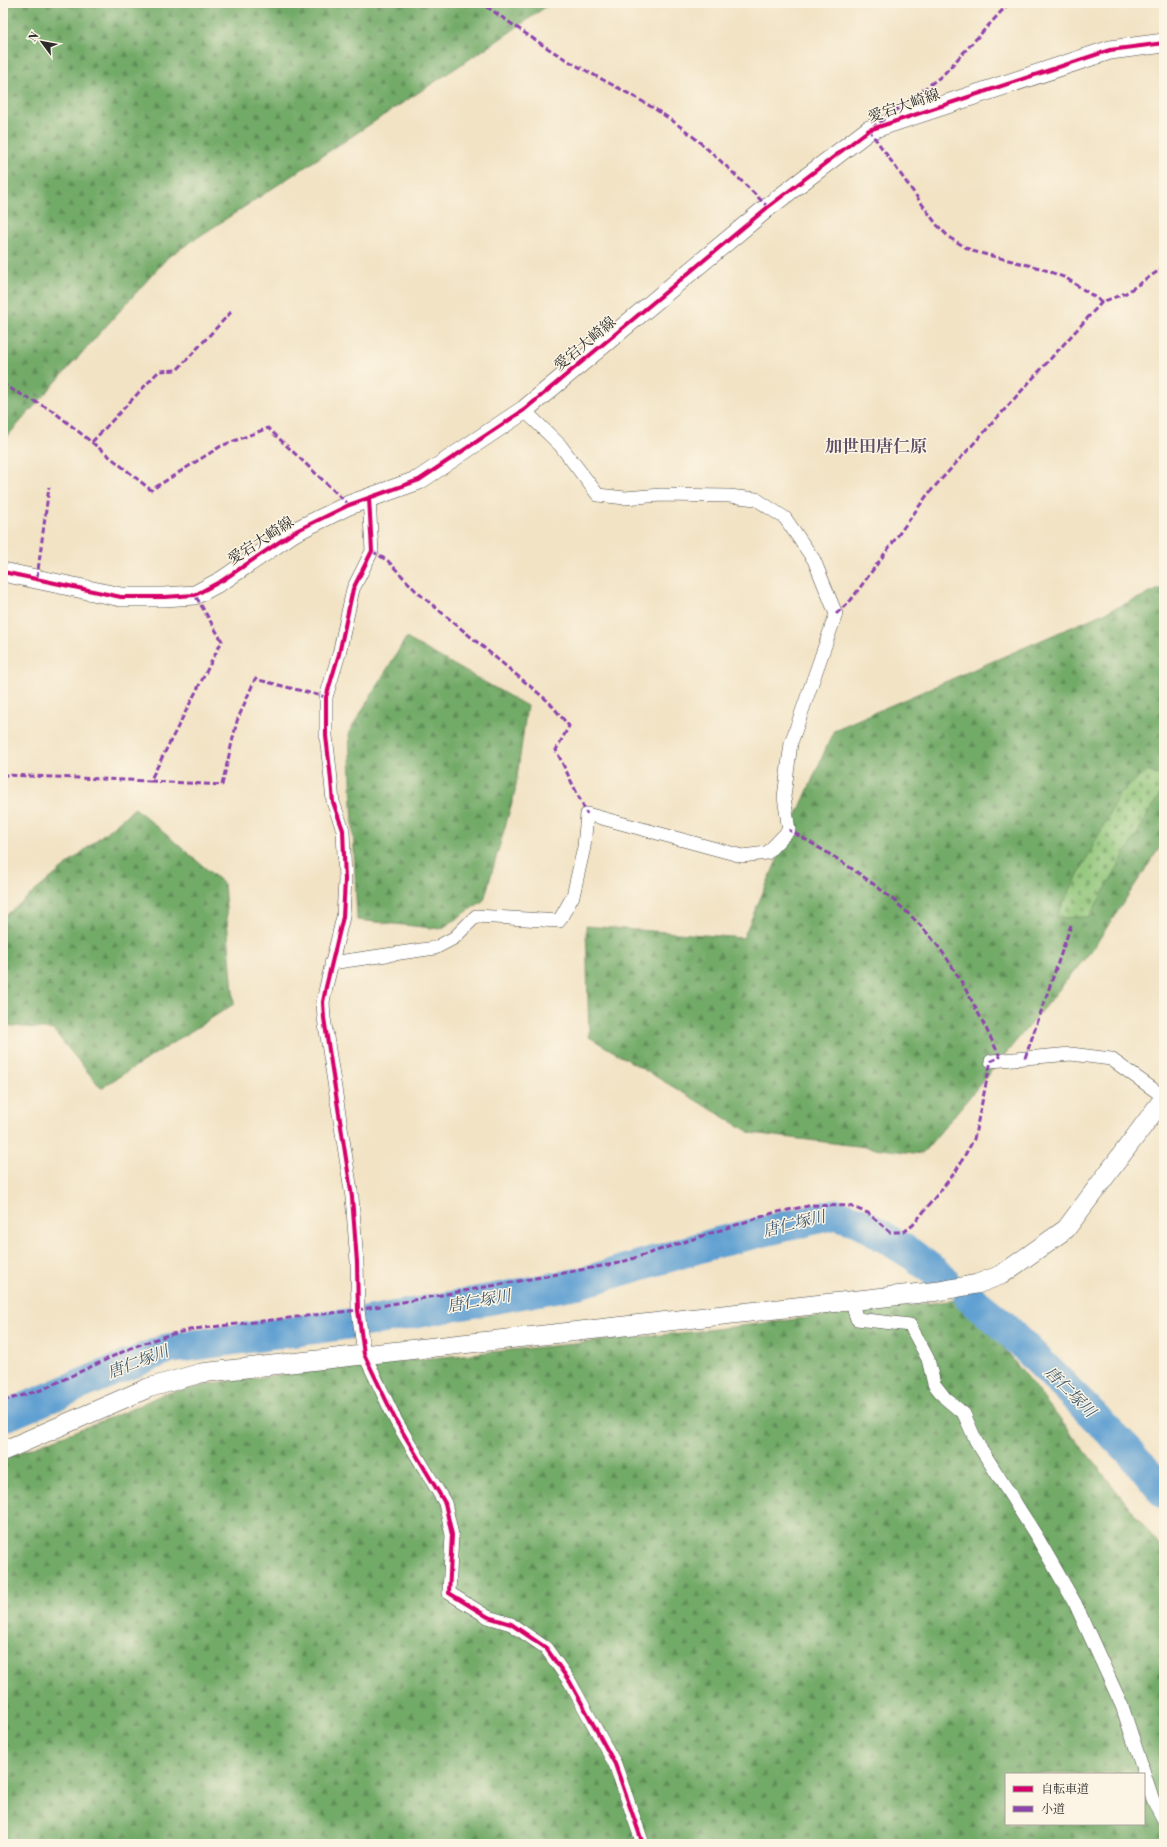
<svg xmlns="http://www.w3.org/2000/svg" width="1167" height="1847" font-family="'Libre Bodoni','Noto Serif JP',serif">
	<style>
		.forest { fill: url(#forest-firs); stroke: #4e6a4a; fill-rule: evenodd }
		.cemetery { fill: url(#cemetery-stones); stroke: #5c7852 }
		.lines { fill: none; stroke-linecap: round; stroke-linejoin: round }
		.river { stroke: #60a0d2; stroke-width: 31 }
		.street-casing { stroke: #494742; stroke-width: 14 }
		.secondary-casing { stroke: #494742; stroke-width: 20 }
		.street { stroke: #fff; stroke-width: 13 }
		.secondary { stroke: #fff; stroke-width: 19 }
		.quiet { stroke: #8e44ad; stroke-width: 3; stroke-dasharray: 6 3; stroke-linecap: butt }
		.cycleway-casing { stroke: #fcf5e5; stroke-width: 6 }
		.cycleway { stroke: #d6006c; stroke-width: 4 }
		.labels { text-anchor: middle; dominant-baseline: central; stroke-width: 3; stroke-linejoin: round; paint-order: stroke }
		.street-label { font-size: 15px; fill: #2b2b2b; stroke: #fcf5e5 }
		.water-label { font-size: 16px; font-style: italic; fill: #405a6e; stroke: #fcf5e5 }
		.quarter-label { font-size: 17px; font-weight: bold; fill: #625067; stroke: #fcf5e5 }
	</style>
	<defs>
		<pattern id="forest-firs" width="22" height="20" patternUnits="userSpaceOnUse"><rect width="22" height="20" fill="#72aa68"/><path d="M5 1l3.5 6h-7zM16 11l3.5 6h-7z" fill="#5e8b56"/></pattern>
		<pattern id="cemetery-stones" width="16" height="16" patternUnits="userSpaceOnUse"><rect width="16" height="16" fill="#8ec578"/><path d="M2 7V4a2 2 0 0 1 4 0v3zM10 15v-3a2 2 0 0 1 4 0v3z" fill="#74a063"/></pattern>
	</defs>
	<rect width="100%" height="100%" fill="#fcf5e5"/>
	<filter id="ink" filterUnits="userSpaceOnUse"><feTurbulence type="fractalNoise" baseFrequency=".025" numOctaves="2"/><feDisplacementMap in="SourceGraphic" scale="8" xChannelSelector="R" yChannelSelector="G"/><feConvolveMatrix kernelMatrix="1 2 1 2 8 2 1 2 1" color-interpolation-filters="sRGB"/></filter>
	<filter id="wash" filterUnits="userSpaceOnUse"><feTurbulence type="fractalNoise" baseFrequency=".012" numOctaves="4" result="noise"/><feDisplacementMap in="SourceGraphic" scale="16" xChannelSelector="R" yChannelSelector="G"/><feGaussianBlur stdDeviation="0.9" result="paint"/><feColorMatrix in="noise" values="0 0 0 0 0 0 0 0 0 0 0 0 0 0 0 0 0 1.4 0 .05"/><feComposite in="paint" operator="in"/></filter>
	<g filter="url(#wash)">
		<rect width="100%" height="100%" fill="#f2e3c5"/>
		<!-- forest -->
		<path class="forest" d="M3,3H551L503,37L168,257L3,441Z
			M1164,587V841L1092,950L922,1154L751,1133L589,1037L586,926L743,938L834,730Z
			M406,638L527,706L515,792L484,900L441,929L357,920L349,732Z
			M135,808L224,884L234,1004L101,1088L53,1030L3,1025V918Z
			M965,1299L1164,1551V1844H3V1459L127,1411L163,1394L215,1383L352,1366L690,1332ZM1006,1774H1144V1824H1006Z"/>
		<!-- cemetery -->
		<path class="cemetery" d="M1147,771L1164,777V787L1089,917L1056,918L1120,793Z"/>
		<g class="lines">
			<!-- river -->
			<path class="river" d="M970,1298L1002,1324L1134,1456L1164,1493
				M3,1417L166,1349L370,1321L580,1283L719,1242L836,1214L860,1222L913,1255L943,1278"/>
		</g>
	</g>
	<g filter="url(#ink)">
		<g class="lines">
			<!-- street casing -->
			<g class="street-casing">
				<path id="street" d="M369,498L372,551L353,589L339,654L326,697V736L330,770L333,802L343,830L345,880L343,917L326,987L323,1002L324,1018L352,1197L357,1262L358,1310L364,1354L396,1421L445,1503L452,1535L449,1593L488,1617L511,1624L546,1648L570,1682L615,1764L643,1844
					M331,963L435,948L454,938L476,916L559,921L573,896L584,847L587,814L742,856L767,853L789,830L784,797L791,743L836,614L814,560L785,518L756,499L729,496L661,495L625,498L598,495L560,445L524,410
					M991,1061L1071,1054L1111,1059L1164,1097
					M851,1301L857,1319L910,1325L928,1359L934,1384L945,1398L964,1414L976,1441L1037,1537L1075,1603L1122,1706L1153,1800L1164,1820"/>
			</g>
			<!-- secondary casing -->
			<g class="secondary-casing">
				<path id="secondary" d="M3,572L121,597H164L195,595L223,580L294,532L349,505L419,480L524,410L768,207L869,130L1110,50L1164,43
					M3,1451L148,1388L201,1373L939,1291L977,1284L1001,1275L1066,1229L1164,1098"/>
			</g>
			<!-- street -->
			<use href="#street" class="street"/>
			<!-- secondary -->
			<use href="#secondary" class="secondary"/>
			<!-- quiet -->
			<path class="quiet" d="M478,3L490,9C521,30 552,53 585,70C610,84 637,97 661,113C701,139 734,174 768,207
				M1009,3L943,75L869,130L937,225L950,238L972,251L1040,268L1066,278L1102,302
				M3,382L7,387L53,411L151,490L221,446L268,428L349,505
				M92,442L159,371L177,370L233,310
				M372,551L388,561L417,592L549,702L569,726L556,750L587,814
				M37,578L49,487
				M836,614L851,600L928,494L1102,302L1126,293L1164,267
				M3,778L5,775L150,781L222,641L195,595
				M150,781L222,785L237,721L255,679L326,697
				M1025,1058L1071,925
				M3,1401L41,1390L133,1347L168,1335L194,1329L358,1310L619,1263L773,1213L813,1205L850,1206L868,1213L890,1232H904L913,1225L956,1171L974,1139L991,1061L1000,1057C984,1024 968,991 948,960C909,902 848,864 789,830"/>
			<!-- cycleway casing -->
			<g class="cycleway-casing">
				<path id="cycleway" d="M369,498L372,551L353,589L339,654L326,697V736L330,770L333,802L343,830L345,880L343,917L326,987L323,1002L324,1018L352,1197L357,1262L358,1310L364,1354L396,1421L445,1503L452,1535L449,1593L488,1617L511,1624L546,1648L570,1682L615,1764L643,1844
					M3,572L121,597H164L195,595L223,580L294,532L349,505L419,480L524,410L768,207L869,130L1110,50L1164,43"/>
			</g>
			<!-- cycleway -->
			<use href="#cycleway" class="cycleway"/>
		</g>
	</g>
	<g class="labels">
		<!-- street labels -->
		<g class="street-label">
			<text transform="translate(904 106) rotate(-19)">愛宕大崎線</text>
			<text transform="translate(585 344) rotate(-40)">愛宕大崎線</text>
			<text transform="translate(261 541) rotate(-33)">愛宕大崎線</text>
		</g>
		<!-- water labels -->
		<g class="water-label">
			<text transform="translate(794 1224) rotate(-14)">唐仁塚川</text>
			<text transform="translate(479 1301) rotate(-10)">唐仁塚川</text>
			<text transform="translate(138 1362) rotate(-21)">唐仁塚川</text>
			<text transform="translate(1070 1392) rotate(45)">唐仁塚川</text>
		</g>
		<!-- quarter labels -->
		<g class="quarter-label">
			<text x="876" y="447">加世田唐仁原</text>
		</g>
	</g>
	<!-- margin -->
	<rect width="1167" height="1847" fill="none" stroke="#fcf5e5" stroke-width="16"/>
	<!-- legend -->
	<rect x="1005" y="1773" width="140" height="52" fill="#fcf5e5" stroke="#a8a49b"/>
	<rect x="1013" y="1786" width="20" height="6" fill="#d6006c" stroke="#a8a49b"/>
	<text x="1041" y="1793" font-size="12" fill="#2b2b2b">自転車道</text>
	<rect x="1013" y="1806" width="20" height="6" fill="#8e44ad" stroke="#a8a49b"/>
	<text x="1041" y="1813" font-size="12" fill="#2b2b2b">小道</text>
	<!-- north arrow -->
	<g transform="translate(42 42) rotate(302)" stroke="#fcf5e5" stroke-width="3" paint-order="stroke">
	<path d="M0-3L7 15L0 10L-7 15Z" fill="#2b2b2b"/>
	<text y="-6" font-size="11" font-weight="bold" text-anchor="middle" fill="#2b2b2b">N</text>
	</g>
</svg>
